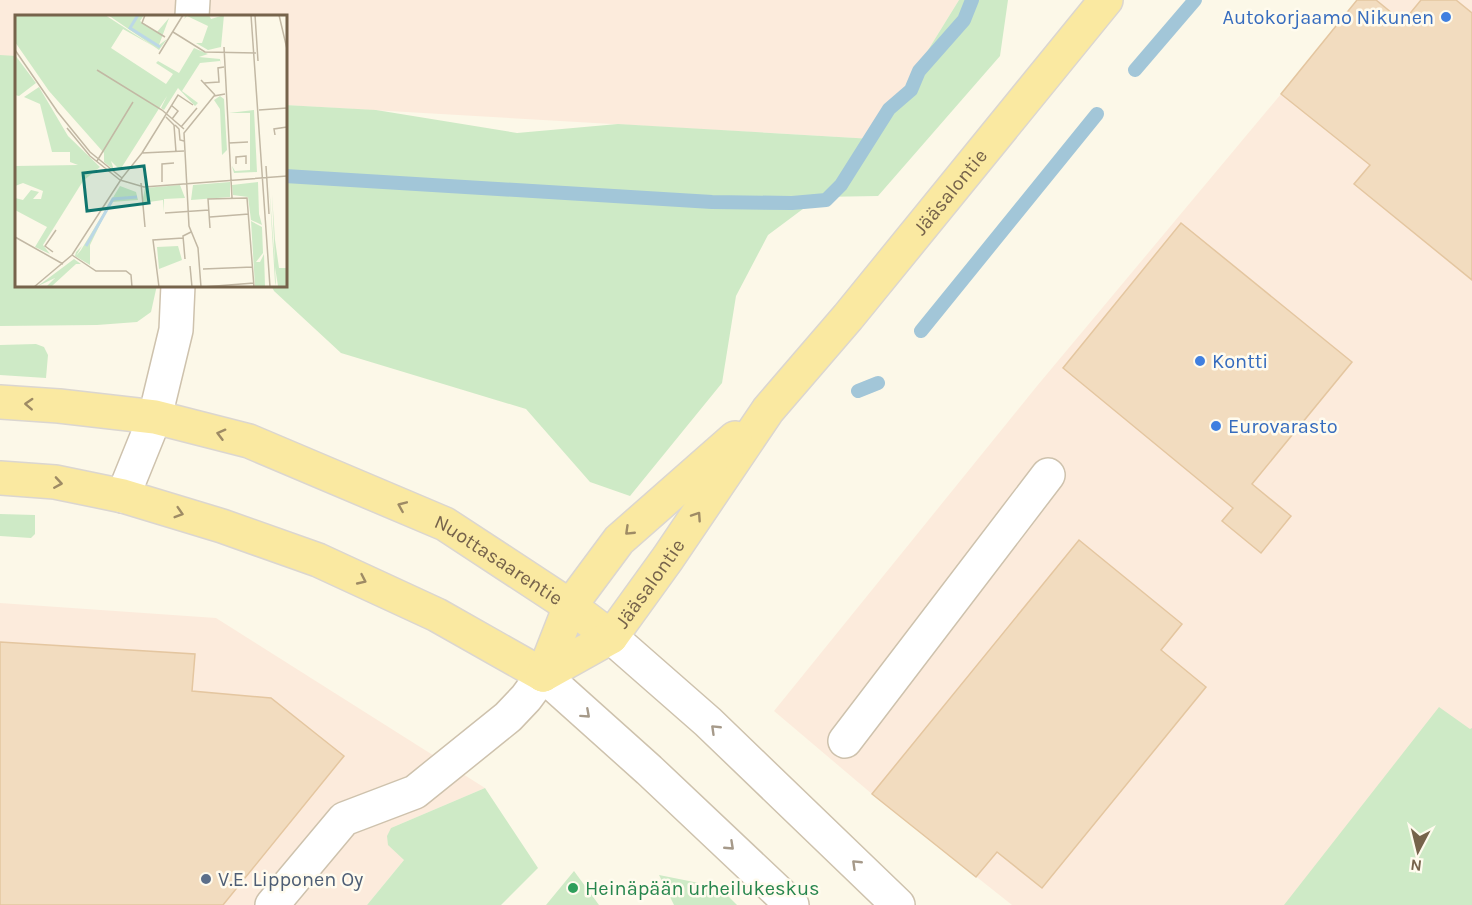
<svg xmlns="http://www.w3.org/2000/svg" width="1472" height="905" font-family="Karla,sans-serif">
	<style>
		.commercial { fill: #fcebdc }
		.green { fill: #ceeac6 }
		.lines { fill: none; stroke-linecap: round; stroke-linejoin: round }
		.stream { stroke: #a2c6d8; stroke-width: 14 }
		.building { fill: #f2dcbf; stroke: #e4c6a0; stroke-width: 1.5 }
		.minor-casing { stroke: #cec2ad; stroke-width: 36 }
		.major-casing { stroke: #dbd6d0; stroke-width: 36 }
		.minor { stroke: #fff; stroke-width: 33 }
		.major { stroke: #fae9a1; stroke-width: 33 }
		.oneway { stroke: #9e8b65 }
		.oneway2 { stroke: #a69a8a }
		.shop-dot { fill: #3f7fe0; stroke: #fffbee; stroke-width: 2 }
		.service-dot { fill: #5c6f8a; stroke: #fffbee; stroke-width: 2 }
		.leisure-dot { fill: #2e9e5b; stroke: #fffbee; stroke-width: 2 }
		.labels { text-anchor: middle; dominant-baseline: central; stroke-width: 5; stroke-linejoin: round; paint-order: stroke }
		.shop-label { font-size: 20px; fill: #366cbe; stroke: #fffbee; text-anchor: start }
		.street-label { font-size: 20px; fill: #76634b; stroke: #fffbee }
		.service-label { font-size: 20px; fill: #4e5e75; stroke: #fffbee; text-anchor: start }
		.leisure-label { font-size: 20px; fill: #27864d; stroke: #fffbee; text-anchor: start }
		.inset-river { fill: none; stroke: #bcd8e6; stroke-width: 3 }
		.inset-road { fill: none; stroke: #c2b8a4; stroke-width: 1.5 }
		.view { fill: #0f766e; fill-opacity: 0.15; stroke: #0f766e; stroke-width: 3 }
		.inset-edge { fill: none; stroke: #76634b; stroke-width: 3 }
	</style>
	<rect width="100%" height="100%" fill="#fcf8e8"/>
	<!-- commercial -->
	<path class="commercial" d="M0,0H959L873,139L285,105V16H16V90L0,89Z
		M1357,0H1472V728L1329,905H1012L872,794L774,711L1037,386L1281,94Z
		M0,603L216,618L485,788L391,828L404,860L367,905H0Z"/>
	<!-- green -->
	<path class="green" d="M959,0H1008L1000,56L878,196L819,197L768,235L736,296L722,383L630,496L590,482L526,409L341,353L274,291L271,285H285V105L376,110L517,133L618,124L873,139Z
		M0,55L16,56V285H157L151,312L137,322L97,325L0,326Z
		M36,344L44,347L48,355L46,378L0,375V345Z
		M0,514L35,515V534L31,538L0,536Z
		M1439,707L1470,729L1472,728V905H1284Z
		M485,788L538,868L501,905H367L404,860L388,845L387,836L391,828Z
		M574,871L599,905H546Z
		M659,875L719,887L737,905H674Z"/>
	<g class="lines">
		<!-- stream -->
		<path class="stream" d="M1135,70L1195,0
			M285,176L712,202L792,203L826,200L841,185L889,109L911,90L919,71L964,20L972,0
			M921,331L1097,114
			M858,391L878,383"/>
	</g>
	<!-- building -->
	<path class="building" d="M1357,0H1376L1403,22L1421,0H1456L1472,13V280L1354,184L1370,165L1281,94Z
		M1181,223L1352,362L1252,484L1291,516L1261,553L1222,521L1233,508L1063,368Z
		M1079,540L1182,624L1161,650L1206,687L1042,888L997,852L976,877L872,794Z
		M0,642L195,654L192,691L271,698L344,756L223,905H0Z"/>
	<g class="lines">
		<!-- minor casing -->
		<g class="minor-casing">
			<path id="minor" d="M192,16L193,0
				M123,496L155,417L176,330L178,285
				M611,637L708,722L898,905
				M845,741L1048,475
				M272,905L344,819L415,792L508,717L526,698L543,675L649,770L792,905"/>
		</g>
		<!-- major casing -->
		<g class="major-casing">
			<g id="major">
				<path id="s1" d="M0,402L59,406L155,417L249,441L445,524L570,606L611,637"/>
				<path d="M0,478L55,482L123,496L222,526L318,560L437,615L543,675"/>
				<path id="s2" d="M543,675L611,637L668,558L768,410L848,317L1106,0"/>
				<path d="M543,675L570,606L619,540L735,438"/>
			</g>
		</g>
		<!-- minor -->
		<use href="#minor" class="minor"/>
		<!-- major -->
		<use href="#major" class="major"/>
	</g>
	<!-- one-way arrows -->
	<defs><path id="oneway-chevron" d="M-2-3.5L2.5 0L-2 3.5" fill="none" stroke-width="1.6" stroke-linecap="round" stroke-linejoin="round" transform="scale(1.5)"/></defs>
	<g class="oneway">
		<use href="#oneway-chevron" transform="translate(29 404) rotate(-177)"/>
		<use href="#oneway-chevron" transform="translate(221 434) rotate(-165)"/>
		<use href="#oneway-chevron" transform="translate(58 483) rotate(9)"/>
		<use href="#oneway-chevron" transform="translate(402 506) rotate(-157)"/>
		<use href="#oneway-chevron" transform="translate(179 513) rotate(17)"/>
		<use href="#oneway-chevron" transform="translate(697 516) rotate(-56)"/>
		<use href="#oneway-chevron" transform="translate(629 531) rotate(136)"/>
		<use href="#oneway-chevron" transform="translate(362 580) rotate(25)"/>
	</g>
	<g class="oneway2">
		<use href="#oneway-chevron" transform="translate(586 714) rotate(42)"/>
		<use href="#oneway-chevron" transform="translate(715 729) rotate(-136)"/>
		<use href="#oneway-chevron" transform="translate(730 846) rotate(43)"/>
		<use href="#oneway-chevron" transform="translate(856 864) rotate(-136)"/>
	</g>
	<!-- markers -->
	<g class="shop-dot">
		<circle cx="1446" cy="17" r="6"/>
		<circle cx="1200" cy="361" r="6"/>
		<circle cx="1216" cy="426" r="6"/>
	</g>
	<circle class="service-dot" cx="206" cy="879" r="6"/>
	<circle class="leisure-dot" cx="573" cy="888" r="6"/>
	<g class="labels">
		<!-- shop labels -->
		<g class="shop-label">
			<text x="1434" y="17" text-anchor="end">Autokorjaamo Nikunen</text>
			<text x="1212" y="361">Kontti</text>
			<text x="1228" y="426">Eurovarasto</text>
		</g>
		<!-- street labels -->
		<g class="street-label">
			<text stroke="none"><textPath href="#s2" startOffset="638">Jääsalontie</textPath></text>
			<text stroke="none"><textPath href="#s1" startOffset="530">Nuottasaarentie</textPath></text>
			<text stroke="none"><textPath href="#s2" startOffset="144">Jääsalontie</textPath></text>
		</g>
		<!-- service labels -->
		<g class="service-label">
			<text x="218" y="879">V.E. Lipponen Oy</text>
		</g>
		<!-- leisure labels -->
		<g class="leisure-label">
			<text x="585" y="888">Heinäpään urheilukeskus</text>
		</g>
	</g>
	<!-- overview -->
	<g transform="translate(15 15)">
		<rect width="272" height="272" fill="#fcf8e8"/>
		<path d="M0,0H90L138,31L108,14L96,33L151,69L158,59L141,48L143,46L164,58L179,33L193,39L184,42L205,44L206,51L205,46L185,48L167,76L183,88L180,91L163,73L149,95L146,93L152,81L105,155L96,146L99,155L89,147V138L34,76L0,27ZM93,0H129L125,6L142,17L154,3L144,30L152,24L144,35ZM171,0H194L196,4L209,0L206,32L193,35L181,28H187L193,11L172,1L169,4ZM0,40L21,68L4,81L0,80ZM24,72L53,121L85,152L68,166L28,230L35,239L20,232L32,212L0,195V183L8,185L16,175L24,177L18,184H26L28,176L8,168L0,171V151L63,150L55,147V137H37L25,89L9,82ZM205,81L209,84L212,135L207,140L200,141L207,140L205,94L199,85ZM239,95L242,157L219,158L217,151L220,156L235,155V98H214ZM215,167V182L176,185L178,170ZM243,167L244,199L247,210L236,205L233,182L218,180L217,170ZM254,168L260,250L257,179L260,225L264,253H271V271H263L260,252L261,271L260,267ZM165,170L170,183L149,184V197L148,185L127,188L130,173ZM105,171L121,177L123,185L96,187L75,230V250L60,241L61,237L67,231L61,241L66,235ZM236,206L247,212L248,238L241,247H245L249,239L250,271H240ZM163,231L167,245L144,254L142,232ZM59,244L66,249H61L37,271H32L40,263L23,271Z" fill="#ceeac6"/>
		<path class="inset-river" d="M123,0L115,13L145,32M71,231L98,184L122,182"/>
		<path class="inset-road" d="M130,0L127,8L150,22M236,0L255,272M240,0L243,46M264,0L272,34M158,17L190,37L241,38M209,32L217,183M0,35L42,96M144,39L168,0M82,55L147,95L169,114M186,65L200,80M189,68L204,67L203,53L209,52M156,90L163,96L157,104M41,95L75,137L107,163L127,138L169,136M244,95L272,93M151,102L159,110L161,137M160,110L164,114L165,125L169,126M166,112L182,93M52,113L75,141L105,165M260,120L259,114L272,112M214,128L233,127M127,138L163,80L178,90M82,146L118,87M221,149V142L231,141V149M251,151L254,199M105,165L129,172L272,161M147,167V149L159,148M126,168L130,212M150,198L194,195M195,202L234,199M195,213L193,184L232,183L239,272M0,222L48,249M38,237L30,231L41,215M57,240L81,256H111L116,260L117,272M170,244L168,221L176,217M175,251L177,272M188,254L238,252M19,272L57,240L107,163M144,272L138,225L168,223M186,272L183,233L174,211L169,118L199,81L210,79M188,272L239,268"/>
		<path class="view" d="M129,151L134,188L72,196L68,158Z"/>
		<rect width="272" height="272" class="inset-edge"/>
	</g>
	<!-- north arrow -->
	<g transform="translate(1418 851) rotate(187)" stroke="#fffbee" stroke-width="4.5" paint-order="stroke">
	<path d="M0-4.5L10 22L0 15L-10 22Z" fill="#76634b"/>
	<text y="-9" font-size="16" font-weight="bold" text-anchor="middle" fill="#76634b">N</text>
	</g>
</svg>
